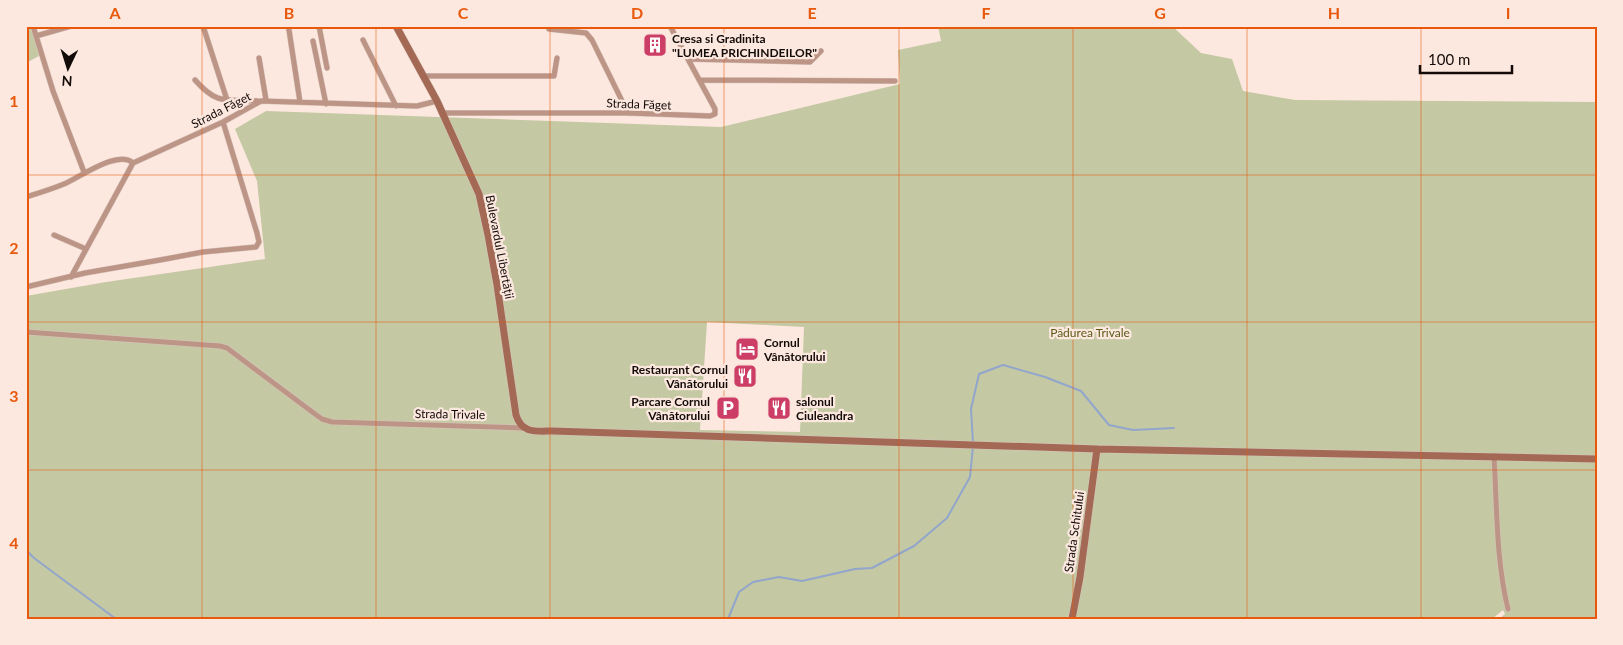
<svg xmlns="http://www.w3.org/2000/svg" width="1623" height="645" font-family="Lato,sans-serif">
	<style>
		.green { fill: #c4c8a3; fill-rule: evenodd }
		.lines { fill: none; stroke-linecap: round; stroke-linejoin: round }
		.stream { stroke: #92a6cc; stroke-width: 2 }
		.street-casing { stroke: #d8c5bd; stroke-width: 6 }
		.secondary-casing { stroke: #d8c5bd; stroke-width: 8 }
		.street { stroke: #bd9586; stroke-width: 5 }
		.secondary { stroke: #a36954; stroke-width: 7 }
		.grid { fill: none; stroke: #e8590c; stroke-width: 1; stroke-opacity: 0.55 }
		.labels { text-anchor: middle; dominant-baseline: central; stroke-width: 4.5; stroke-linejoin: round; paint-order: stroke }
		.poi-label { font-size: 12px; font-weight: bold; fill: #130b08; stroke: #fde8e0; text-anchor: start }
		.street-label { font-size: 12px; fill: #130b08; stroke: #fde8e0 }
		.park-label { font-size: 12px; fill: #575b16; stroke: #fde8e0 }
		.neatline { fill: none; stroke: #e8590c; stroke-width: 2 }
		.grid-label { font-size: 16px; text-anchor: middle; font-weight: bold; fill: #e8590c }
	</style>
	<rect width="100%" height="100%" fill="#fde8e0"/>
	<!-- green -->
	<path class="green" d="M26,26H31L39,56L26,63Z
		M938,26H1172L1201,53L1232,59L1243,91L1295,100L1597,102V619H1499L1505,614L1503,610L1492,619H26V296L106,282L265,259L257,181L235,129L266,111L721,127L900,84L898,50L941,41ZM707,322L804,327L800,432L700,430Z"/>
	<g class="lines">
		<!-- stream -->
		<path class="stream" d="M973,443L971,409L979,374L1003,365L1045,377L1081,391L1109,425L1133,430L1174,428
			M26,550L34,558L116,619
			M728,619L739,592L753,582L779,577L802,581L855,569L872,568L914,546L947,518L970,477L973,446"/>
		<!-- street casing -->
		<g class="street-casing">
			<path id="street" d="M33,26L53,91L84,172
				M203,26L227,100
				M319,26L327,68
				M549,29L586,33L592,40L628,113
				M289,30L300,102
				M36,36L71,26
				M363,40L396,106
				M313,41L326,104
				M259,58L266,100
				M688,59L810,62L821,51
				M423,76H554L557,58
				M195,80C218,106 226,99 258,101
				M699,80L895,81
				M442,113H628L710,116L715,114V109L670,26
				M133,163L223,122L261,101L417,106L437,101
				M26,197C39,193 52,189 64,184C79,178 118,149 133,163
				M54,235L86,249
				M71,277L133,163
				M26,287L85,273L160,260L203,252L256,247L259,242L257,233L223,122
				M26,332L220,346L227,348L315,414L322,419L332,422L523,428
				M1494,456C1497,507 1496,560 1508,609"/>
		</g>
		<!-- secondary casing -->
		<g class="secondary-casing">
			<path id="secondary" d="M396,26L437,101L479,194L488,235L497,285L516,415C522,434 536,431 553,431L1097,449L1597,459
				M1072,619L1080,577L1097,449"/>
		</g>
		<!-- street -->
		<use href="#street" class="street"/>
		<!-- secondary -->
		<use href="#secondary" class="secondary"/>
	</g>
	<!-- grid -->
	<path class="grid" d="M202,26V619M376,26V619M550,26V619M724,26V619M899,26V619M1073,26V619M1247,26V619M1421,26V619M26,175H1597M26,322H1597M26,470H1597"/>
	<!-- icons -->
	<defs>
		<g id="building-square" transform="scale(1.25)"><rect x="-9" y="-9" width="18" height="18" rx="4" fill="#cc3e65" stroke="#fde8e0"/><path d="M-4-6H4V6H1V3H-1V6H-4ZM-2.5-4.3h1.7v1.8h-1.7ZM.8-4.3h1.7v1.8H.8ZM-2.5-1h1.7V.8h-1.7ZM.8-1h1.7V.8H.8Z" fill="#fff"/></g>
		<g id="hotel-square" transform="scale(1.25)"><rect x="-9" y="-9" width="18" height="18" rx="4" fill="#cc3e65" stroke="#fde8e0"/><path d="M-6-4.5h1.5V1H6V5H4.5V3h-9V5H-6ZM-4 0a1.8 1.8 0 1 1 3.6 0ZM.5 0V-2.5h3Q6-2.5 6 0Z" fill="#fff"/></g>
		<g id="restaurant-square" transform="scale(1.25)"><rect x="-9" y="-9" width="18" height="18" rx="4" fill="#cc3e65" stroke="#fde8e0"/><path d="M-5-6h1v4h1v-4h1v4h1v-4h1v5L-1.5 .5V6h-2V.5L-5-1ZM5-6V6H3V1.5H1.5Q1.5-4 5-6Z" fill="#fff"/></g>
		<g id="parking-square" transform="scale(1.25)"><rect x="-9" y="-9" width="18" height="18" rx="4" fill="#cc3e65" stroke="#fde8e0"/><path d="M-3.5-5.5H1a3.5 3.5 0 0 1 0 7H-1V5.5H-3.5ZM-1-3.4V-.6H.8a1.4 1.4 0 0 0 0-2.8Z" fill="#fff"/></g>
	</defs>
	<g fill-rule="evenodd">
		<use href="#building-square" x="655" y="45"/>
		<use href="#hotel-square" x="747" y="349"/>
		<use href="#restaurant-square" x="745" y="376"/>
		<use href="#parking-square" x="728" y="408"/>
		<use href="#restaurant-square" x="779" y="408"/>
	</g>
	<g class="labels">
		<!-- poi labels -->
		<g class="poi-label">
			<text x="672" y="38">Cresa si Gradinita<tspan x="672" dy="14">"LUMEA PRICHINDEILOR"</tspan></text>
			<text x="764" y="342">Cornul<tspan x="764" dy="14">Vânătorului</tspan></text>
			<text x="728" y="369" text-anchor="end">Restaurant Cornul<tspan x="728" dy="14">Vânătorului</tspan></text>
			<text x="710" y="401" text-anchor="end">Parcare Cornul<tspan x="710" dy="14">Vânătorului</tspan></text>
			<text x="796" y="401">salonul<tspan x="796" dy="14">Ciuleandra</tspan></text>
		</g>
		<!-- street labels -->
		<g class="street-label">
			<text transform="translate(639 104) rotate(2)">Strada Făget</text>
			<text transform="translate(221 110) rotate(-27)">Strada Făget</text>
			<text transform="translate(500 247) rotate(79)">Bulevardul Libertății</text>
			<text transform="translate(450 414) rotate(1)">Strada Trivale</text>
			<text transform="translate(1074 532) rotate(-82)">Strada Schitului</text>
		</g>
		<!-- park labels -->
		<g class="park-label">
			<text x="1090" y="332">Pădurea Trivale</text>
		</g>
	</g>
	<!-- border -->
	<rect width="1623" height="645" fill="none" stroke="#fde8e0" stroke-width="55"/>
	<!-- north arrow -->
	<g transform="translate(68 68) rotate(184)" stroke="#fde8e0" stroke-width="4" paint-order="stroke">
	<path d="M0-4L9 19L0 12L-9 19Z" fill="#130b08"/>
	<text y="-8" font-size="14" font-weight="bold" text-anchor="middle" fill="#130b08">N</text>
	</g>
	<!-- scale -->
	<path d="M1420 65v8h92v-8" fill="none" stroke="#130b08" stroke-width="2.5"/>
	<text x="1428" y="65" font-size="15" fill="#130b08" stroke="#fde8e0" stroke-width="4" paint-order="stroke">100 m</text>
	<rect x="28" y="28" width="1568" height="590" class="neatline"/>
	<g class="grid-label">
		<text x="115" y="19">A</text>
		<text x="289" y="19">B</text>
		<text x="463" y="19">C</text>
		<text x="637" y="19">D</text>
		<text x="812" y="19">E</text>
		<text x="986" y="19">F</text>
		<text x="1160" y="19">G</text>
		<text x="1334" y="19">H</text>
		<text x="1508" y="19">I</text>
		<text x="14" y="107">1</text>
		<text x="14" y="254">2</text>
		<text x="14" y="402">3</text>
		<text x="14" y="549">4</text>
	</g>
</svg>
